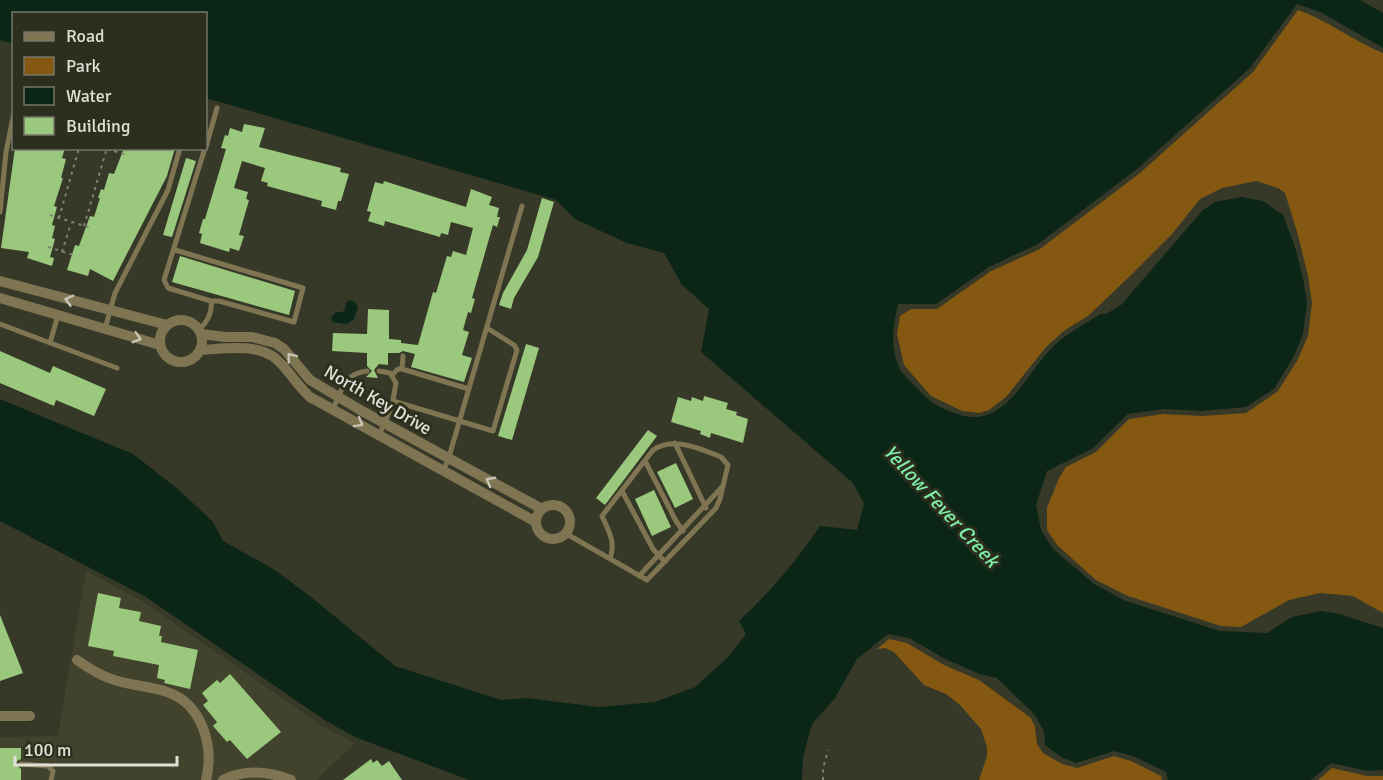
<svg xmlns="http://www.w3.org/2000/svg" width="1383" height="780" font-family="Signika,sans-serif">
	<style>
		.built { fill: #41432c }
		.green { fill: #845810 }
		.water { fill: #0b2616 }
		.building { fill: #9ac87d }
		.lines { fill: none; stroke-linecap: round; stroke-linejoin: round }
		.path { stroke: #818375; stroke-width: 2; stroke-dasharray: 3 4.5; stroke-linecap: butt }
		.service { stroke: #807553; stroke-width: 5 }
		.minor { stroke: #807553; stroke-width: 10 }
		.oneway { stroke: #c7c5b5 }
		.labels { text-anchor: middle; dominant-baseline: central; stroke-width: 6; stroke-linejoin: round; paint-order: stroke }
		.street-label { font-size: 18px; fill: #dfe0d6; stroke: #2d2f1e }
		.water-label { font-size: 20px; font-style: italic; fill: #7deda7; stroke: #2d2f1e }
	</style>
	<rect width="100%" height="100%" fill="#373928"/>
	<!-- built -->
	<path class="built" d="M86,571L144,602L322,726L355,743L316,780H0V737L58,736Z"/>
	<!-- green -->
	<path class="green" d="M1298,10C1329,21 1353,41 1383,53V613L1353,596L1320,593L1289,600L1241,627L1221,626L1128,596L1096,580L1057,545L1047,530V508L1059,478L1066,467L1096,452L1129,419L1163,414L1202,416L1246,413L1278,391L1297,361L1308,336L1312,303L1308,276L1298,235L1285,193L1278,188L1256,181L1222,188L1200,199L1172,234L1129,277L1088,316L1065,330L1046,347L1006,397L989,410L979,413L962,411L931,396L904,365L897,334L900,316L911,309H937L991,271L1040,249L1140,173L1253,72Z
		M889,639L907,643L944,665L979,680L1031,718L1035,727L1037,744L1043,753L1062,764L1077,768L1114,756L1131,761L1161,776L1162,780H979L987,756V747L981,729L960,705L946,694L924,685L894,652L885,648L877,649Z
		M1332,768L1367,776H1383V780H1318Z"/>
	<!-- water -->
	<path class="water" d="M0,0H1360L1383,13V48L1322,13L1297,4L1250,68L1137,169L1038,244L989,267L936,304H898C893,325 890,346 899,367C902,374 911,382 917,388C928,401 938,407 954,413C1002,432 1022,380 1049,351C1063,335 1083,325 1101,314H1106L1121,305L1202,211L1215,202L1241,197L1263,201L1283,215L1295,247L1303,278L1307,303L1303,334L1293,358L1274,389L1246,407L1202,411L1164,409L1128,414L1093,448L1047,471L1036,505L1041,530L1053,549L1094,584L1126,601L1220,631L1267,633L1292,617L1321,611L1339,614L1383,628V770L1368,771L1331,763L1311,780H1168L1166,772L1133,756L1114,751L1076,763L1061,757L1045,745L1044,731L1035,715L997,678L980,674L947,660L909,638L888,634L857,659L835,698L812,724L803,757L802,780H469L355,737L326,721L146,597L0,521V399L133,454L179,490L213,522L223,541L275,570L316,601L395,666L501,700L527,698L599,707L655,702L695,687L727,658L746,634L739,621C773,589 794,564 820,526L857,530L864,504L853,483L701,352L709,309L682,285L664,253L627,243L575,219L556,200L206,98V14H14L13,44L0,40Z
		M349,300L355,302L358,307L354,319L347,324L333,322L331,318L336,312H342L345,310L346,303Z"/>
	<!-- building -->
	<path class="building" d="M244,124L265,128L259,147L341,168L340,172L349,174L341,201H338L336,210L321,206L322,201L267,186L268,183L261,181L265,168L242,161L234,188L248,192L246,199L249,200L239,235L244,236L239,251L230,248L229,252L200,243L202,234L199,233L203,219H205L226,149L221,148L225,135L228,136L230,128L242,132Z
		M15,148H65L62,158L66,159L61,178H63L54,206L57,207L52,225L55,226L52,238L55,239L50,257L54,258L52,266L27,258L29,252L1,248Z
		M124,148H175L167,176L113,281L90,269L88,276L67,270L75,245L79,246L90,216L94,217L100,198H98L101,189L104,190L109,173L114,174Z
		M186,158L196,161L172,237L163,235Z
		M384,181L466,207L471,189L492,197L489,205L499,208L497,217H500L497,227L493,225L472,298L475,299L471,313L468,312L463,330L469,332L462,355L472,358L464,382L411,367L415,354L403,351L399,353H388V365L379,364L374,370L378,378L366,377L372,371L367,366V353L332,351L333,333L367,334L368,309L389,310V339L401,340V343L418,345L433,292L436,293L447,256L451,257L453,251L466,255L473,228L451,222L448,235L441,233L440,237L385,221L384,226L368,221L371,212L367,211L375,182L383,184Z
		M542,198L554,202L538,257L514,298L511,309L499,305L503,293L527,250Z
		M180,256L295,291L289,315L172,282Z
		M526,344L539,348L512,440L498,436Z
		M0,351L50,373L53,366L106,389L94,416L56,400L54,406L0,383Z
		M704,396L728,403L726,409L737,412L736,415L748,419L743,443L711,433L710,438L700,434L701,431L671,422L678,397L691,401L692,397L703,401Z
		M648,430L657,436L605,505L596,498Z
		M676,463L693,499L675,508L657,472Z
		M654,490L671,527L652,536L635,499Z
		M98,593L121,598L119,608L141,612L139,621L161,626L159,636H162L161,642L198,650L190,689L164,683L165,680L157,678L159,665L113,656L114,651L88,646Z
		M0,615L23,673L0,681Z
		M230,674L281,732L247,759L230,740L227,742L213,726L217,722L203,705L208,701L202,693L217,680L220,683Z
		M0,748H21V759L17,761L16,764L21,769V780H0Z
		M371,759L373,763L377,760L382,766L389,761L402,780H343Z"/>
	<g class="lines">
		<!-- path -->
		<path class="path" d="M107,149L127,155
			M50,215L91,228
			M59,218L79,148
			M84,226L107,148
			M48,247L77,256
			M62,252L71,223
			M823,780V769L828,750"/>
		<!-- service -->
		<path class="service" d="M206,147L217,108
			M0,212L6,152L14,113
			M175,250L303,288L294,322L219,301H211
			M0,324L117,368
			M105,329L115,293L168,190L180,148
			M199,330C207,322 213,313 211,301L168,288L164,280L205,148
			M50,343L58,315
			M402,369L403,356
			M379,371L390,373L396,383L392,406L379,435
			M392,375L398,369H402L469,389
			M393,401L493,431L517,350L514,345L487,328
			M333,409C341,391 345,373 367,371
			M675,443L706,508
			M645,461L676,521L683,531
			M444,470L449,457L522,206
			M622,491L653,549L665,562
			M565,533L647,580L716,508L720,499L728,465L721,457C701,449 673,436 653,450L602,516C609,532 616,542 610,559
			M639,576L722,487
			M21,764L48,766L53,771L51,780"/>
		<!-- minor -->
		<path class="minor" d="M0,281L167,325
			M0,298L160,345
			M160 341a21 21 0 1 1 42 0a21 21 0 1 1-42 0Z
			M201,334L225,337H252L275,343L284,349L310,380L362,411L542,509
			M200,350C224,349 255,343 275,358C288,368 296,385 310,397L536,522
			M536 522a17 17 0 1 1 34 0a17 17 0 1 1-34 0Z
			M77,660C87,667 97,674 109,678C127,686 148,685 167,692C203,704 214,747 206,780
			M0,716H30
			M223,780C245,769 268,771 291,780"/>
	</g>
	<!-- one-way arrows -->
	<defs><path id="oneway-chevron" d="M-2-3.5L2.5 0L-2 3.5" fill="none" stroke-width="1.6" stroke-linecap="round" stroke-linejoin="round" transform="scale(1.5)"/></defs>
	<g class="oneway">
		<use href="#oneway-chevron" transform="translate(69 300) rotate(-165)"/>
		<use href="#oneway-chevron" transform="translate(137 338) rotate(16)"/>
		<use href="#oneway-chevron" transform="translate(291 357) rotate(-128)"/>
		<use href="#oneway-chevron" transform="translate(359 423) rotate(29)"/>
		<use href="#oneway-chevron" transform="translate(490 481) rotate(-152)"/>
	</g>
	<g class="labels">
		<!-- street labels -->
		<g class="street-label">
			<text transform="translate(378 400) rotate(30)">North Key Drive</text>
		</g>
		<!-- water labels -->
		<g class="water-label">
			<text transform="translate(941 506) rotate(47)">Yellow Fever Creek</text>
		</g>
	</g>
	<!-- legend -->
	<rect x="12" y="12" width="195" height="138" fill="#2d2f1e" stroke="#747668" stroke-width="1.5"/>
	<rect x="24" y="32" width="30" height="9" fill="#807553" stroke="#747668" stroke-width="1.5"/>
	<text x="66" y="42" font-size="18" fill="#dfe0d6">Road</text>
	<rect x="24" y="57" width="30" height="18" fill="#845810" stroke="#747668" stroke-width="1.5"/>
	<text x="66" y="72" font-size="18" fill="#dfe0d6">Park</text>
	<rect x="24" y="87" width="30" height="18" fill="#0b2616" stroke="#747668" stroke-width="1.5"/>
	<text x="66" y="102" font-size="18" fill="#dfe0d6">Water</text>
	<rect x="24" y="117" width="30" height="18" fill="#9ac87d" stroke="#747668" stroke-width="1.5"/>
	<text x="66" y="132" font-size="18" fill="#dfe0d6">Building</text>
	<!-- scale -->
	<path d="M15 756v9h162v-9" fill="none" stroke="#dfe0d6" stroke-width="3"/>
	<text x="24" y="756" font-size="18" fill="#dfe0d6" stroke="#2d2f1e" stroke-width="4.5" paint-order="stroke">100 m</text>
</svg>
